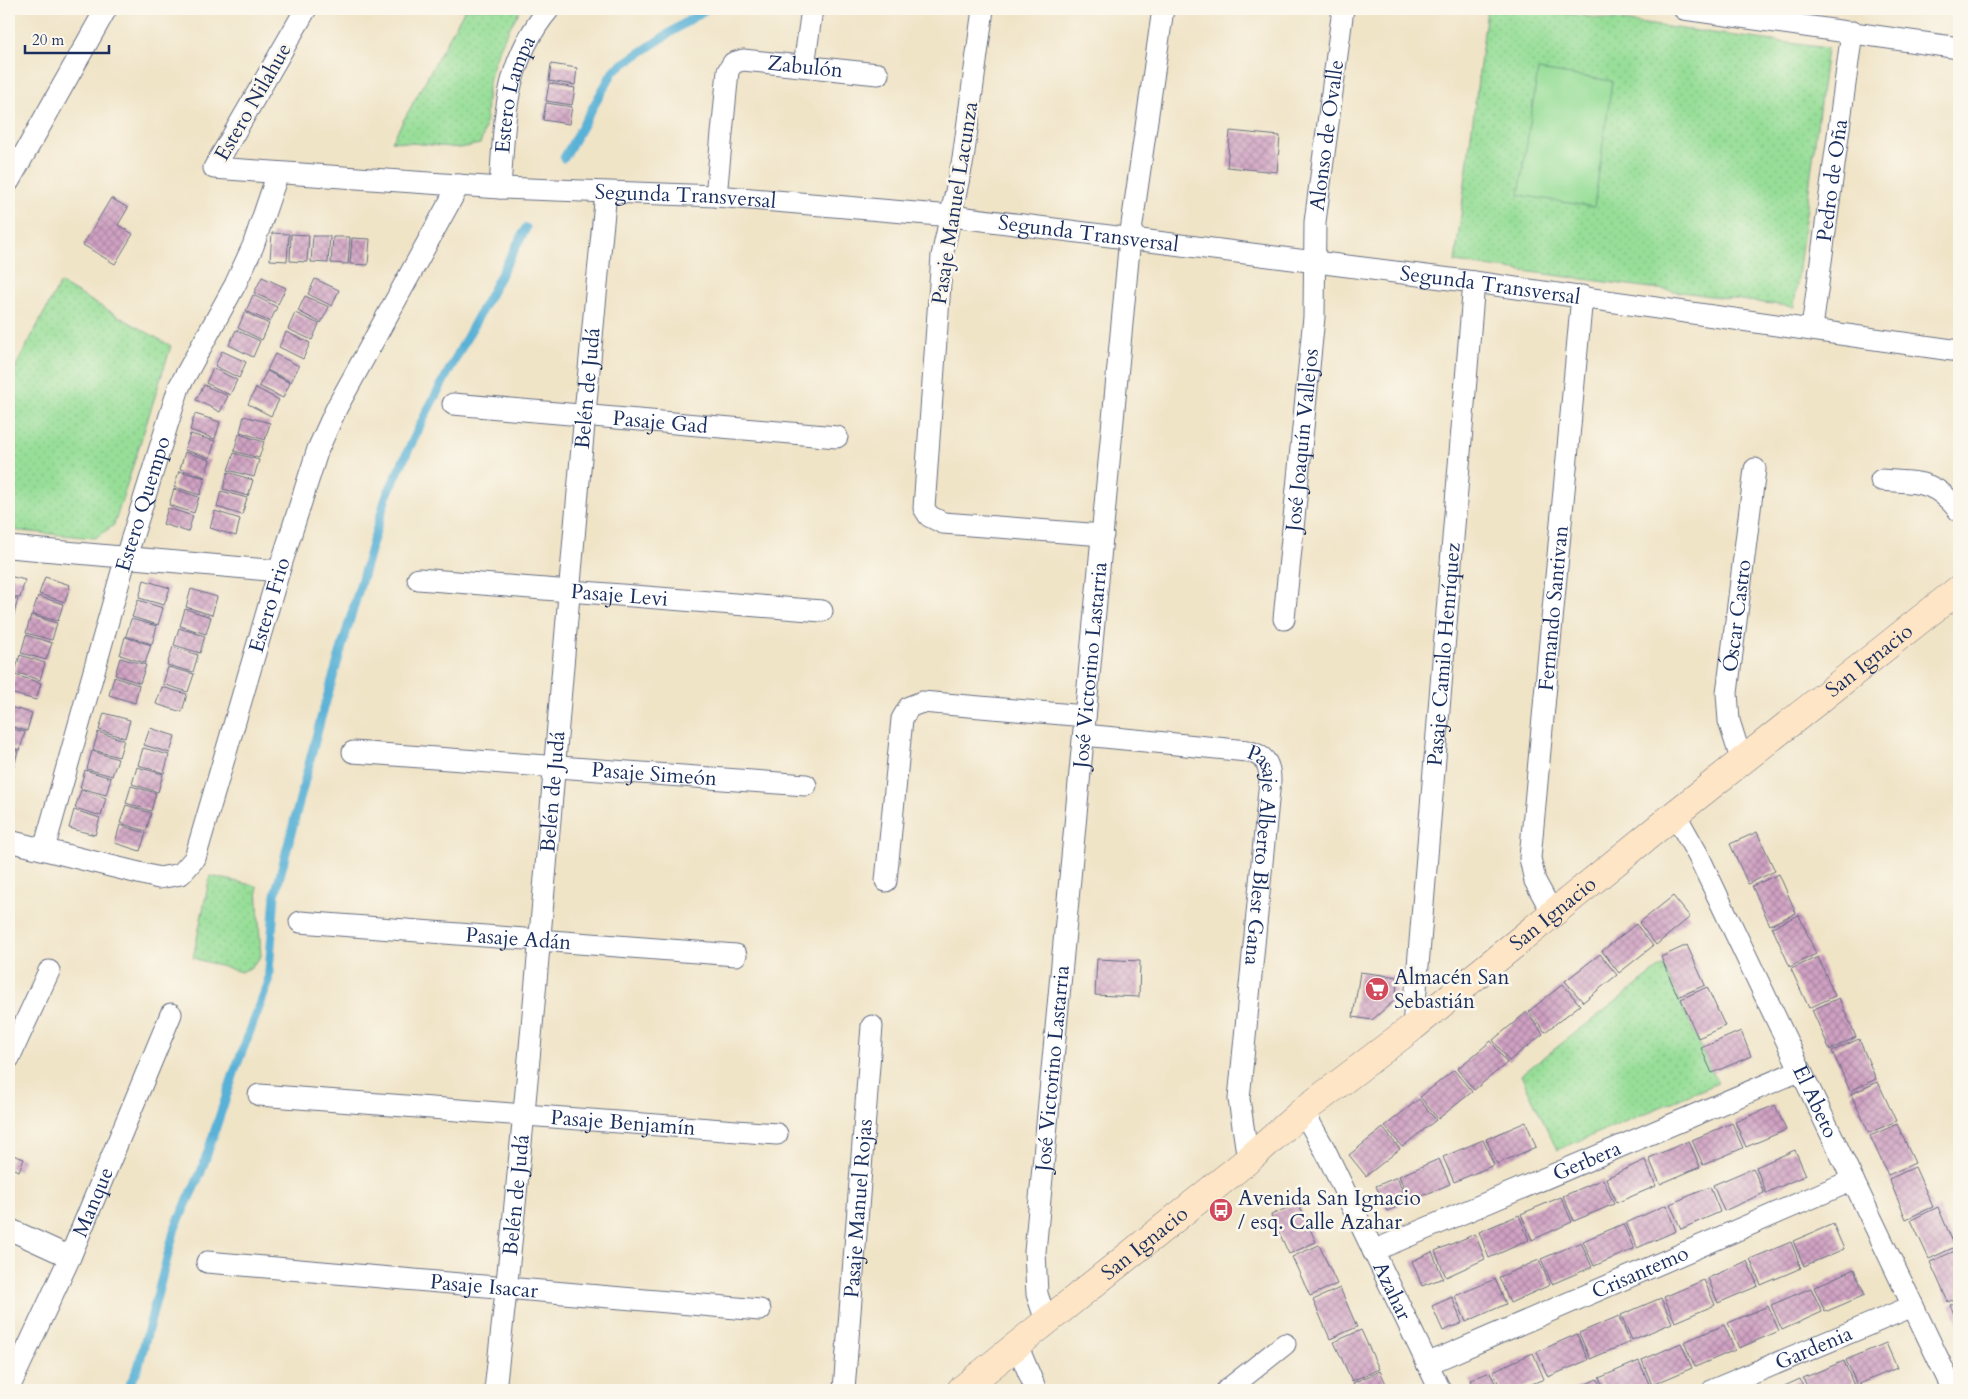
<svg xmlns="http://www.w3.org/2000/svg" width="1968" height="1399" font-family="Cardo,serif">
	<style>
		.green { fill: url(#green-dots); stroke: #59867b }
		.pitch { fill: #97de98; stroke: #59867b }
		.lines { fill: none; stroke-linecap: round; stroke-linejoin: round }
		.stream { stroke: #59b1d6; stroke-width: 9 }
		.building { fill: url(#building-cross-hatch) }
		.street-casing { stroke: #666e83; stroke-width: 23 }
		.secondary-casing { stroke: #666e83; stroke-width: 29 }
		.street { stroke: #fff; stroke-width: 21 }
		.secondary { stroke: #fde5c5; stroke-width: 28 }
		.labels { text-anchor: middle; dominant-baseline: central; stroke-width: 5; stroke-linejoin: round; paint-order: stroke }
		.street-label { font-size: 21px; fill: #1b2f5e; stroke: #fbf7ec }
		.poi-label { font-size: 21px; fill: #1b2f5e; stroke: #fbf7ec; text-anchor: start }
	</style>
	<defs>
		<pattern id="green-dots" width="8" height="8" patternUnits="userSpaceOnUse" patternTransform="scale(1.25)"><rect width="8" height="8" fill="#97de98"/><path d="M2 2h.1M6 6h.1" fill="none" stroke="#82bf85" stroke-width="1.8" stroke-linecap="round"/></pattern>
		<pattern id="building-cross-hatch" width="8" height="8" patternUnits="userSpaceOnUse" patternTransform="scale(1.25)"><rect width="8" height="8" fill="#d0a1c2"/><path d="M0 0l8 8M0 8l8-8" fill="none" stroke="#a884a1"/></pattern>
	</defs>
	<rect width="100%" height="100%" fill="#fbf7ec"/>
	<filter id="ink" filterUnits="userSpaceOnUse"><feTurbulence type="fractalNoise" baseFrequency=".02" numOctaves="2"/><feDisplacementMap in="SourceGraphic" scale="10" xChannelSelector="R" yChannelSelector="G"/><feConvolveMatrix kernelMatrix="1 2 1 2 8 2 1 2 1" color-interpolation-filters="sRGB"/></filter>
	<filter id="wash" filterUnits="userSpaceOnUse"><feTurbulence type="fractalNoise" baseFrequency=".0096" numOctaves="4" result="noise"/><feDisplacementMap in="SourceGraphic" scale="20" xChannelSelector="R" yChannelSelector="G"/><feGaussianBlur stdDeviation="1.12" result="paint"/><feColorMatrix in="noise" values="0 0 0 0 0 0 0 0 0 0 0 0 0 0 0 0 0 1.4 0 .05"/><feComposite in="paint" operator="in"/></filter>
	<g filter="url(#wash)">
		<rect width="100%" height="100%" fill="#f0e4c7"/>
		<!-- green -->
		<path class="green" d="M465,9H521C506,32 494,56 489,83C484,106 490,120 480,144L460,148L392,141Z
			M1487,9H1530L1827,48L1794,307L1455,262Z
			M60,283L171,346L114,525L95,538L9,530V379Z
			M210,876L257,886L261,957L250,968L241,972L193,958Z
			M1663,965L1718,1083L1557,1150L1521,1075Z"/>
		<!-- pitch -->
		<path class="pitch" d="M1538,70L1612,81L1594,207L1519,195Z"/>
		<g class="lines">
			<!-- stream -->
			<path class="stream" d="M564,158L614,70L706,9
				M127,1390L138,1368L175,1228L201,1172L235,1070L268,984L275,895L321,718L386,497L425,415L526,228"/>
		</g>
		<g id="blocks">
			<!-- building -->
			<path class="building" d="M551,64L577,68L575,85L549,81Z
				M549,83L575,88L572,105L546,101Z
				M546,103L572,107L569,124L543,120Z
				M1230,131L1280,136L1277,172L1227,167Z
				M111,198L128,208L118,225L133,234L115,264L83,245Z
				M272,233L289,234L287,261L270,260Z
				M291,234L309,235L307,262L290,261Z
				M313,236H330L328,263L311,262Z
				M333,237H350L348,264L331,263Z
				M352,238L370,239L368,265L350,264Z
				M262,277L286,288L278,304L254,293Z
				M315,279L339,290L332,306L308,294Z
				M253,295L277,307L270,322L246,311Z
				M305,296L329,307L321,323L298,311Z
				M245,312L269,324L262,340L238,328Z
				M295,313L319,324L312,340L288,329Z
				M236,330L260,341L253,357L229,345Z
				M286,332L310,343L303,359L279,347Z
				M222,351L246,362L239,378L215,366Z
				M275,354L299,366L291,382L267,370Z
				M213,368L237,380L230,395L206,383Z
				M267,371L290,383L283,398L259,386Z
				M204,385L228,396L220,412L196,400Z
				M256,388L279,400L271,416L248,404Z
				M195,414L220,422L215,439L190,430Z
				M244,416L270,423L265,440L240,432Z
				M190,434L215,441L210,458L185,450Z
				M239,434L264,442L259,458L234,451Z
				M185,452L210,460L205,477L180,469Z
				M234,453L259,460L254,477L228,470Z
				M179,471L205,478L200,495L174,487Z
				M228,472L253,480L248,496L223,489Z
				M174,489L199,497L194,513L169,505Z
				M221,491L247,498L242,515L217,507Z
				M168,508L193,516L188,532L163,524Z
				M215,511L240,519L236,536L210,528Z
				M9,576L25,580L20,598L9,595Z
				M45,577L70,585L65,602L39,594Z
				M144,580L170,588L164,605L139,598Z
				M191,589L217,597L212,615L186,607Z
				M38,596L63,604L58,621L32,614Z
				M9,597L18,599L13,617L9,616Z
				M138,600L163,608L158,625L132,617Z
				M185,609L211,617L206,634L180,626Z
				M31,615L57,623L52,640L26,633Z
				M131,619L157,626L152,644L126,636Z
				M179,628L205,636L200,653L174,645Z
				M26,635L52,643L46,660L21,653Z
				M125,637L151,645L145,663L120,655Z
				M173,647L198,655L193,672L167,665Z
				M20,655L45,663L40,680L15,672Z
				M120,658L146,665L140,683L115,675Z
				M168,667L194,674L188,692L163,684Z
				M15,675L41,683L36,700L10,693Z
				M114,677L139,685L135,703L109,695Z
				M162,687L187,694L182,712L156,704Z
				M9,707L32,713L27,731L9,726Z
				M104,713L130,720L125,738L99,730Z
				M9,728L25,732L20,750L9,747Z
				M150,728L175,736L170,753L144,745Z
				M98,732L124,740L119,757L93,750Z
				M143,748L169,755L164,773L138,765Z
				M9,749L18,751L13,769L9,768Z
				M92,751L118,759L112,776L87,769Z
				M137,767L163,774L158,792L132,784Z
				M85,770L111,778L106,795L80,788Z
				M131,786L156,793L151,811L126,803Z
				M81,790L106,798L101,816L75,808Z
				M126,805L151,813L146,831L120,823Z
				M74,810L100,818L95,835L69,828Z
				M120,825L146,833L140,851L115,843Z
				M1757,832L1775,871L1748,884L1730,844Z
				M1779,874L1796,913L1770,925L1752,886Z
				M1673,896L1690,917L1656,945L1639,923Z
				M1799,915L1816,954L1790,967L1772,927Z
				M1636,924L1653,946L1619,973L1602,951Z
				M1687,945L1705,985L1678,997L1661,957Z
				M1600,954L1617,975L1583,1002L1565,981Z
				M1818,957L1835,996L1809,1008L1791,969Z
				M1097,959L1140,961L1139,997L1095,995Z
				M1360,972L1398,977L1395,1000L1372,1020L1353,1017Z
				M1563,984L1580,1005L1545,1032L1529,1011Z
				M1707,987L1725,1026L1698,1038L1681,999Z
				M1839,998L1856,1037L1830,1050L1812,1010Z
				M1527,1012L1543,1034L1509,1061L1493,1040Z
				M1741,1031L1751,1056L1712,1073L1701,1048Z
				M1859,1039L1876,1079L1850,1091L1832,1051Z
				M1491,1041L1507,1063L1474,1090L1457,1069Z
				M1454,1070L1472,1092L1438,1119L1420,1097Z
				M1878,1082L1896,1121L1869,1133L1851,1094Z
				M1419,1099L1436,1120L1402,1147L1385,1126Z
				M1775,1105L1786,1130L1746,1147L1735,1122Z
				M1526,1122L1536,1147L1497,1164L1486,1139Z
				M1732,1123L1743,1148L1703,1165L1692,1140Z
				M1897,1124L1915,1163L1888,1175L1870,1136Z
				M1383,1128L1400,1149L1366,1176L1349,1155Z
				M1483,1140L1494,1165L1454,1182L1443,1157Z
				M1689,1141L1700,1167L1660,1184L1649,1158Z
				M1795,1150L1806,1175L1766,1193L1756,1167Z
				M13,1155L24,1159L19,1171L9,1167Z
				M1439,1159L1450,1184L1410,1201L1399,1176Z
				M1645,1160L1656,1186L1616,1203L1606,1178Z
				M1915,1167L1933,1207L1906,1219L1889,1179Z
				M1753,1168L1764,1193L1724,1211L1713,1185Z
				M1397,1177L1407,1202L1387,1211L1376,1186Z
				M1603,1179L1614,1204L1574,1221L1563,1196Z
				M1710,1187L1720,1212L1681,1229L1670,1204Z
				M1561,1197L1572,1222L1532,1240L1521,1214Z
				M1298,1203L1316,1242L1289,1254L1271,1215Z
				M1666,1205L1676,1231L1637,1248L1626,1223Z
				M1938,1207L1955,1247L1929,1259L1911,1220Z
				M1519,1215L1529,1240L1489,1258L1479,1232Z
				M1623,1224L1634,1249L1594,1266L1583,1241Z
				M1833,1224L1844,1249L1804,1266L1793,1241Z
				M1475,1234L1485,1259L1446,1277L1435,1251Z
				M1581,1242L1592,1267L1552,1284L1541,1259Z
				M1791,1242L1801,1268L1761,1285L1750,1259Z
				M1319,1245L1337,1284L1310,1296L1292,1257Z
				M1957,1250L1959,1256V1297L1948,1302L1930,1262Z
				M1432,1252L1443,1278L1422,1286L1412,1261Z
				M1539,1260L1550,1285L1510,1303L1499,1277Z
				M1747,1261L1758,1286L1718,1303L1708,1278Z
				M1854,1269L1865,1295L1825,1312L1814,1287Z
				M1495,1279L1506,1304L1466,1322L1455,1296Z
				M1704,1280L1715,1305L1675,1322L1664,1297Z
				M1340,1288L1357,1327L1330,1339L1313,1300Z
				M1811,1288L1822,1312L1782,1330L1771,1305Z
				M1452,1297L1462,1323L1443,1331L1432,1306Z
				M1661,1298L1672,1323L1632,1340L1621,1315Z
				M1959,1301V1325L1950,1305Z
				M1768,1306L1779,1331L1739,1348L1728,1323Z
				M1619,1316L1630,1342L1590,1359L1579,1333Z
				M1724,1325L1735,1350L1695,1367L1684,1342Z
				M1361,1330L1379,1369L1352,1381L1334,1342Z
				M1577,1334L1588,1360L1548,1377L1537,1352Z
				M1681,1343L1692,1368L1652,1385L1642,1360Z
				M1886,1343L1897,1368L1857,1385L1846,1360Z
				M1533,1353L1544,1379L1517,1390H1501L1493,1371Z
				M1639,1361L1650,1386L1641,1390H1605L1599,1378Z
				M1844,1361L1854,1386L1844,1390H1809L1803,1378Z
				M1380,1371L1389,1390H1357L1353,1383Z
				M1490,1372L1498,1390H1474L1470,1380Z
				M1597,1379L1602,1390H1572L1577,1388Z
				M1800,1379L1805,1390H1774L1780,1388Z"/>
		</g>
	</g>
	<g filter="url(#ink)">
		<use href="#blocks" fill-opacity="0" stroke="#666e83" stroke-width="1"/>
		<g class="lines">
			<!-- street casing -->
			<g class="street-casing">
				<g id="street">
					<path id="s1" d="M306,9L214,168L500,188L716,196L951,216L1474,282L1959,351"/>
					<path d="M983,9L963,159L942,256L924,508L929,516L943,523L1103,535"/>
					<path d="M1684,9L1959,48"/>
					<path d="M804,66L812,9"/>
					<path d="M9,181L106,9"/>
					<path id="s2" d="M500,188C505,120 503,64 549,9"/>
					<path id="s3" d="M716,196L728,71L733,63L743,60L878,74"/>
					<path id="s4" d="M1812,328L1852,32"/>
					<path id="s5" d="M453,404L837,437"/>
					<path d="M1881,480C1918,483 1934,479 1959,511"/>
					<path d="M9,547L279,571"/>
					<path id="s6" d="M418,579L822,611"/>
					<path id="s7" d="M1284,619L1314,317L1315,222L1343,9"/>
					<path id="s8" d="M1084,735L1247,751C1264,755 1270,763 1270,780L1239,1099L1248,1160"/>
					<path id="s9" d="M353,752L806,785"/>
					<path id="s10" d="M1742,762L1729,721L1727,693L1755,469"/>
					<path id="s11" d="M1675,814L1698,855L1953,1390"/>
					<path id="s12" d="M9,841L159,878L181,874L195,858L279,571L318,449L337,407L459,185"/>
					<path id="s13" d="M44,849L126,557L179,387L235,285L253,246L278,173"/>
					<path d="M886,881L902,719L909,707L922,702L1085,716"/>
					<path id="s14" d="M1553,914L1535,881L1530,858L1582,296"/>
					<path id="s15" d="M300,922L736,955"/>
					<path id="s16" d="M1413,1027L1474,282"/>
					<path d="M9,1058L49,971"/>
					<path id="s17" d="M259,1095L777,1134"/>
					<path id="s18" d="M1303,1111L1325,1150L1440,1390"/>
					<path d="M9,1229L70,1257"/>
					<path id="s19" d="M1373,1251L1801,1070"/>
					<path id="s20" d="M207,1262L760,1310"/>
					<path id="s21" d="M1046,1321L1037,1294L1035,1252L1130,238L1163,9"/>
					<path d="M1017,1345L1036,1390"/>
					<path id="s22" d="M1427,1364L1853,1180"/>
					<path id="s23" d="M9,1388L70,1257L171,1014"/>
					<path id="s24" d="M495,1390C541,992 565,592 606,193"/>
					<path id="s25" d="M844,1390L872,1026"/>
					<path d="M1227,1390L1285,1344"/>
					<path id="s26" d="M1713,1390L1913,1306"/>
				</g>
			</g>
			<!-- secondary casing -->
			<g class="secondary-casing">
				<g id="secondary">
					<path id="s27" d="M961,1390L1248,1160L1303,1111L1413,1027L1675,814L1959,589"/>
				</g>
			</g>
			<!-- street -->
			<use href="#street" class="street"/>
			<!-- secondary -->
			<use href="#secondary" class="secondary"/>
		</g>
	</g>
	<!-- icons -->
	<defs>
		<g id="supermarket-disc" transform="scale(1.25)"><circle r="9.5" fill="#d1495b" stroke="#fbf7ec"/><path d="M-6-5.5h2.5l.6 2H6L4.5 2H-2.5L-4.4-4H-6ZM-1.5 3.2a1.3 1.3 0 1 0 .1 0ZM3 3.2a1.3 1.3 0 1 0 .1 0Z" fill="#fff"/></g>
		<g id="bus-disc" transform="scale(1.25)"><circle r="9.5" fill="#d1495b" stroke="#fbf7ec"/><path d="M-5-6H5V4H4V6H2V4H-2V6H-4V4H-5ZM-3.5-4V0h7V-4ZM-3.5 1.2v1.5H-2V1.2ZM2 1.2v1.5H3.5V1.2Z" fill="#fff"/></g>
	</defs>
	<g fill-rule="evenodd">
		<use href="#supermarket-disc" x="1377" y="989"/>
		<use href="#bus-disc" x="1221" y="1210"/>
	</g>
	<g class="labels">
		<!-- street labels -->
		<g class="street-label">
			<text stroke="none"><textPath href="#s3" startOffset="208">Zabulón</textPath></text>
			<text stroke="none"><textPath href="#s2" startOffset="95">Estero Lampa</textPath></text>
			<text transform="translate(253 102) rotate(-60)">Estero Nilahue</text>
			<text stroke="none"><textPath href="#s7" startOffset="486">Alonso de Ovalle</textPath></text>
			<text stroke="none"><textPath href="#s4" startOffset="149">Pedro de Oña</textPath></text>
			<text stroke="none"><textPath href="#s1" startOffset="656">Segunda Transversal</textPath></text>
			<text transform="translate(955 203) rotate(-81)">Pasaje Manuel Lacunza</text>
			<text stroke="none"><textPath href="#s1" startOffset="1061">Segunda Transversal</textPath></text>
			<text stroke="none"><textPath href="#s1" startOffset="1466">Segunda Transversal</textPath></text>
			<text stroke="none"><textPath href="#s24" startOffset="1006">Belén de Judá</textPath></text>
			<text stroke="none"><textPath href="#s5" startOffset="208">Pasaje Gad</textPath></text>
			<text stroke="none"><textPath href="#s7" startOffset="180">José Joaquín Vallejos</textPath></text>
			<text stroke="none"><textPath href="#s13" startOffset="359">Estero Quempo</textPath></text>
			<text stroke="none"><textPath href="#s6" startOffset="202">Pasaje Levi</textPath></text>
			<text stroke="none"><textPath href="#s12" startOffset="462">Estero Frio</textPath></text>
			<text stroke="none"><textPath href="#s14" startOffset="312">Fernando Santivan</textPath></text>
			<text stroke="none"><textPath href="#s10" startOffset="149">Óscar Castro</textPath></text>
			<text stroke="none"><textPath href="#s16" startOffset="374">Pasaje Camilo Henríquez</textPath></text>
			<text stroke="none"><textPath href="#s27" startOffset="1165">San Ignacio</textPath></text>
			<text stroke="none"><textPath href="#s21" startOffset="660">José Victorino Lastarria</textPath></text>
			<text stroke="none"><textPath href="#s9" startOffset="302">Pasaje Simeón</textPath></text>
			<text stroke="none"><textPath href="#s24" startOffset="601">Belén de Judá</textPath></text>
			<text stroke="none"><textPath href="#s8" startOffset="278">Pasaje Alberto Blest Gana</textPath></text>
			<text stroke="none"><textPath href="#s27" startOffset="760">San Ignacio</textPath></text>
			<text stroke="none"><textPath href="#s15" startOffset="219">Pasaje Adán</textPath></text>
			<text stroke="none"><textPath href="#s21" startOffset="255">José Victorino Lastarria</textPath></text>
			<text stroke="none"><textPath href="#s11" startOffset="320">El Abeto</textPath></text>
			<text stroke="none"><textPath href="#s17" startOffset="365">Pasaje Benjamín</textPath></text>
			<text stroke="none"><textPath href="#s19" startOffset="232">Gerbera</textPath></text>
			<text stroke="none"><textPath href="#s24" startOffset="196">Belén de Judá</textPath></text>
			<text stroke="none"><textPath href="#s23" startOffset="204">Manque</textPath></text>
			<text stroke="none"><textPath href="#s25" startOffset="182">Pasaje Manuel Rojas</textPath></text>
			<text stroke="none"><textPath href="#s27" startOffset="235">San Ignacio</textPath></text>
			<text stroke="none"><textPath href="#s22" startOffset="232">Crisantemo</textPath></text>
			<text stroke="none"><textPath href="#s20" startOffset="278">Pasaje Isacar</textPath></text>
			<text stroke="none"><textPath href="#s18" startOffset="201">Azahar</textPath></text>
			<text stroke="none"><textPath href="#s26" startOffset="109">Gardenia</textPath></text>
		</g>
		<!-- poi labels -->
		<g class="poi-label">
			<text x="1394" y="977">Almacén San<tspan x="1394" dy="24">Sebastián</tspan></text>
			<text x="1238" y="1198">Avenida San Ignacio<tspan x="1238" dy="24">/ esq. Calle Azahar</tspan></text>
		</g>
	</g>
	<!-- margin -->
	<rect width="1968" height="1399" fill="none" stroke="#fbf7ec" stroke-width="30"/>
	<!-- scale -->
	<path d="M25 45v8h84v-8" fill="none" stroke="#1b2f5e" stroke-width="2.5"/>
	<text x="32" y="45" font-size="15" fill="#1b2f5e" stroke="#fbf7ec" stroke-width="4" paint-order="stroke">20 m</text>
</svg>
